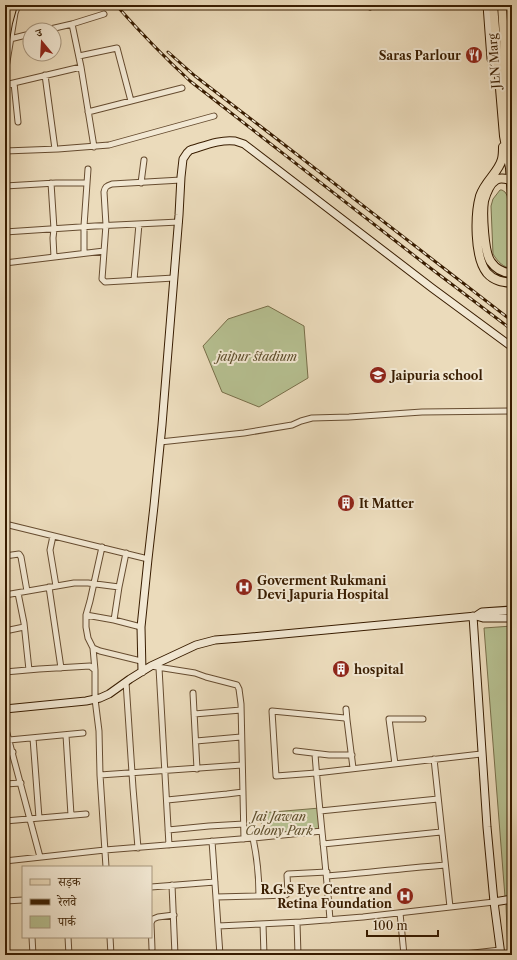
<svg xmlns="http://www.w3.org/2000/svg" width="517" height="960" font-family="'Libre Caslon Text','Noto Serif Devanagari',serif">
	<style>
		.green { fill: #b6c091; stroke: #786e49 }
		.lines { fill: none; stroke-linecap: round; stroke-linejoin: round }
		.street-casing { stroke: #664c30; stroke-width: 7 }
		.secondary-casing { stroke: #391d01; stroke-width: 9 }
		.primary-casing { stroke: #391d01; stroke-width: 10 }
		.street { stroke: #f2e8d3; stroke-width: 5 }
		.secondary { stroke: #f2e8d3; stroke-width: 7 }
		.primary { stroke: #ebdbbb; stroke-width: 8 }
		.rail-casing { stroke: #391d01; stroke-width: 3 }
		.rail { stroke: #f2e8d3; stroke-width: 1.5; stroke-dasharray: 4.5; stroke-linecap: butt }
		.primary-bridge-casing { stroke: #391d01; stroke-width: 10; stroke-linecap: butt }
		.primary-bridge { stroke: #ebdbbb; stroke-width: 8 }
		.labels { text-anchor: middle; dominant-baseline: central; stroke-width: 4; stroke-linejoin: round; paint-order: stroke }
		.poi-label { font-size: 12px; font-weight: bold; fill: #391d01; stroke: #f2e8d3; text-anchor: start }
		.street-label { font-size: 12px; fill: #391d01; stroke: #f2e8d3 }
		.park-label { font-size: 12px; font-style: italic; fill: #5e4e2c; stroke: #f2e8d3 }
	</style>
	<rect width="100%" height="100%" fill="#ebdbbb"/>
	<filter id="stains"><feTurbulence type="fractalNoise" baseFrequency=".005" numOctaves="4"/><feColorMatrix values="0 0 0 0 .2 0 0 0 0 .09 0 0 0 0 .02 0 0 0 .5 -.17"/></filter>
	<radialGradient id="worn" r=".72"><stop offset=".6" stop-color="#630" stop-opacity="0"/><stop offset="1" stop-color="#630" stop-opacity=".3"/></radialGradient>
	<!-- green -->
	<path class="green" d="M500,190H502L505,192L508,197L512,253V269C503,267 498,262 493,254L491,206L493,199Z
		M268,306L304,326L308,378L259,407L222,392L203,346L228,319Z
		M512,626V895L505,897L484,628Z
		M320,808L322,831L262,837L261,813Z
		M512,904V955H508L506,905Z"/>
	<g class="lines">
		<!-- street casing -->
		<g class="street-casing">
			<path id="street" d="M369,5L370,7
				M72,24L81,67L94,147
				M46,30L72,24L104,14
				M10,39L30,34
				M79,56L117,48L131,101
				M5,74L15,13L18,5
				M45,75L55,149
				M14,83L18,122
				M5,85L81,67
				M88,112L182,88
				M5,151L58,149L109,145L214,116
				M51,183L54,229L53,238L54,257
				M141,183L144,160
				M5,186L56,183H87
				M5,232L95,226L179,222
				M84,253V226L88,169
				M5,263L104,251
				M174,278L105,282L102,279L106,225L104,192C105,187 106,186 112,184L181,180
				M134,280L139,224
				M160,442L244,433L292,425L301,421L312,418L349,417L422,412L512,411
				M5,524L148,559
				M53,536L50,550L56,586
				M102,547L90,601L86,615V627L88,638L93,648L100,651L141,661
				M5,556L19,554L21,557L27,591
				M49,587L61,668
				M18,593L24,623L29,670
				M5,595L74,583H88L119,587
				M86,615L114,620L141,627
				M114,620L119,587L126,553
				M5,631L24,627
				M93,648L95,670
				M151,666L195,673L206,677L237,685L239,689L241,704L244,839
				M159,668L169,845
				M5,672L39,669L90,666L95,670V699L99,731L100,775L106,867
				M126,682L133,788L138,848
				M193,693L197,769
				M346,709L347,720
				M194,714L241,710
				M5,726L40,857
				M66,735L71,815
				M33,738L39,818
				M9,740L83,733
				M196,741L241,737
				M296,751L329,755H352
				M5,753L13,752
				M315,754C319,809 326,864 330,920
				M434,759L450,907
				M395,764L389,719H423
				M353,768L347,720L345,718L272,711L276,776L316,773L481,754
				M100,775L242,765
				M5,784L21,783
				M167,800L227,794L243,792
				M320,811L438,799
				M5,821L86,814
				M168,830L209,826L244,824
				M212,841L220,955
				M323,844L441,832
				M5,861L105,850L253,838L322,831
				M327,876C367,873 406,868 445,865
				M172,885L175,955
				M151,887L215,882
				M259,896L286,895L288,893L287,875L288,874L327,872
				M216,897L259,896C259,877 257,857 253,838
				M5,901L23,900
				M400,913L404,955
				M297,923L298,955
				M263,924L264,955
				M218,926L301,922L363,917L494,902
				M32,937L33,955
				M68,937L69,955
				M110,937L111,955
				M152,949L151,923L153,919L158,917L174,915
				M456,955L500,950"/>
		</g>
		<!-- secondary casing -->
		<g class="secondary-casing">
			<path id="secondary" d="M487,5L491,59L494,63L499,65
				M512,5V7
				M473,616L487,827L494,902L501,955
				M476,616L482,612L512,610
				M142,672L141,627L148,559L154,506L162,425L179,215L181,177L183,159L187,153L190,150C204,146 220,139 235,141C238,142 241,143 244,144L432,288L512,347
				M5,709L86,701L100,698L109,694L130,679L151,666L196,645L215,640L240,638L476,616L483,618H512
				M494,902L512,899"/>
		</g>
		<!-- primary casing -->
		<g class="primary-casing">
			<path id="primary" d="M493,5L504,136L510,168L512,199
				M502,5L509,118L512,139
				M5,12L7,5
				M503,147C503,151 503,155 502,159C499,172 485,181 480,196C475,214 474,257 487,273C494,281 503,282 512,283
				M511,180C506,179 500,177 496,180C489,184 486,194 484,201C482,213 484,253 491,262C496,269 503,273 512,273"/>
		</g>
		<!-- street -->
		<use href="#street" class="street"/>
		<!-- secondary -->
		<use href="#secondary" class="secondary"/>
		<!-- primary -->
		<use href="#primary" class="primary"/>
		<!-- rail casing -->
		<g class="rail-casing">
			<path id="rail" d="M116,5C140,32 164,57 190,81L425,264L512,330
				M168,52L195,76L264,129L512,321"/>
		</g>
		<!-- rail -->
		<use href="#rail" class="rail"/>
		<!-- primary-bridge casing -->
		<g class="primary-bridge-casing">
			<path id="primary-bridge" d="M5,40L8,23L13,5"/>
		</g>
		<!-- primary-bridge -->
		<use href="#primary-bridge" class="primary-bridge"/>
	</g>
	<!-- icons -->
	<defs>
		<g id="restaurant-disc" transform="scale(0.9)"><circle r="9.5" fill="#8f2418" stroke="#f2e8d3"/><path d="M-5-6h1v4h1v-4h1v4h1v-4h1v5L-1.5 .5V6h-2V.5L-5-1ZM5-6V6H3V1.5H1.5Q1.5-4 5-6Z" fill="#fff"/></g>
		<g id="school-disc" transform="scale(0.9)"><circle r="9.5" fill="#8f2418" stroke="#f2e8d3"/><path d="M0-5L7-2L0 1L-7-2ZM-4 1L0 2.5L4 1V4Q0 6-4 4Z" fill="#fff"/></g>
		<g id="building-disc" transform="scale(0.9)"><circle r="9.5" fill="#8f2418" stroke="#f2e8d3"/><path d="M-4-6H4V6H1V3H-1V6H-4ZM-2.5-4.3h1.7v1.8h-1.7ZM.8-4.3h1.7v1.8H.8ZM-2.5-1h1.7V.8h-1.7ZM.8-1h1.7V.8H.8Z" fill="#fff"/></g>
		<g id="hospital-disc" transform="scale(0.9)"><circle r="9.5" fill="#8f2418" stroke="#f2e8d3"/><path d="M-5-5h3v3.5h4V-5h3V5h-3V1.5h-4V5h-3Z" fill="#fff"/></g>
	</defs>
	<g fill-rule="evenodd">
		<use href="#restaurant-disc" x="474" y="55"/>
		<use href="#school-disc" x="378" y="375"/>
		<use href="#building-disc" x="346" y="503"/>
		<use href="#hospital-disc" x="244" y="587"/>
		<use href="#building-disc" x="341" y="669"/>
		<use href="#hospital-disc" x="405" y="896"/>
	</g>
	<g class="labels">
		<!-- poi labels -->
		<g class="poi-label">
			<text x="461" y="55" text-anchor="end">Saras Parlour</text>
			<text x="391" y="375">Jaipuria school</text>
			<text x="359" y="503">It Matter</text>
			<text x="257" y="580">Goverment Rukmani<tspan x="257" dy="14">Devi Japuria Hospital</tspan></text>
			<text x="354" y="669">hospital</text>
			<text x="392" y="889" text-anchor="end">R.G.S Eye Centre and<tspan x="392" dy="14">Retina Foundation</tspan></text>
		</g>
		<!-- street labels -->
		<g class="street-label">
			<text transform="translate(494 61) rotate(-94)">JLN Marg</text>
		</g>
		<!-- park labels -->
		<g class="park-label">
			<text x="257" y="356">jaipur stadium</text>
			<text x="279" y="816">Jai Jawan<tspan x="279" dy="14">Colony Park</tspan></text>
		</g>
	</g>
	<!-- margin -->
	<rect width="517" height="960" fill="none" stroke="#ebdbbb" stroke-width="20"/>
	<rect x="6" y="6" width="505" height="948" fill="none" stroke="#391d01" stroke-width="2"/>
	<rect x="10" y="10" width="497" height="940" fill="none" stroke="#391d01"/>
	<!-- legend -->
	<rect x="22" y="866" width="130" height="72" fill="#f2e8d3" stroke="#a8977f"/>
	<rect x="30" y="879" width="20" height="6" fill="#ebdbbb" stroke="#a8977f"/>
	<text x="58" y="886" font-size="12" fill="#391d01">सड़क</text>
	<rect x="30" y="899" width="20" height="6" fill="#391d01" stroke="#a8977f"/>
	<text x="58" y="906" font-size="12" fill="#391d01">रेलवे</text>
	<rect x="30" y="916" width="20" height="12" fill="#b6c091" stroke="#a8977f"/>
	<text x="58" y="926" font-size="12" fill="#391d01">पार्क</text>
	<!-- north arrow -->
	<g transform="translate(42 42) rotate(342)"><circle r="19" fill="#f2e8d3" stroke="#a8977f"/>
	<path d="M0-3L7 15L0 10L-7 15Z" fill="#8f2418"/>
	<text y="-6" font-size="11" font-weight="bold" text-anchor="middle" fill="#391d01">उ</text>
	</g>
	<!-- scale -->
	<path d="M367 930v6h71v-6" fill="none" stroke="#391d01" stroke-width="2"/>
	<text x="373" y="930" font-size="12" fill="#391d01" stroke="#f2e8d3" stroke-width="3" paint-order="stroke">100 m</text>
	<rect width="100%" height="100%" filter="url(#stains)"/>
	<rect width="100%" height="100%" fill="url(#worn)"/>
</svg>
